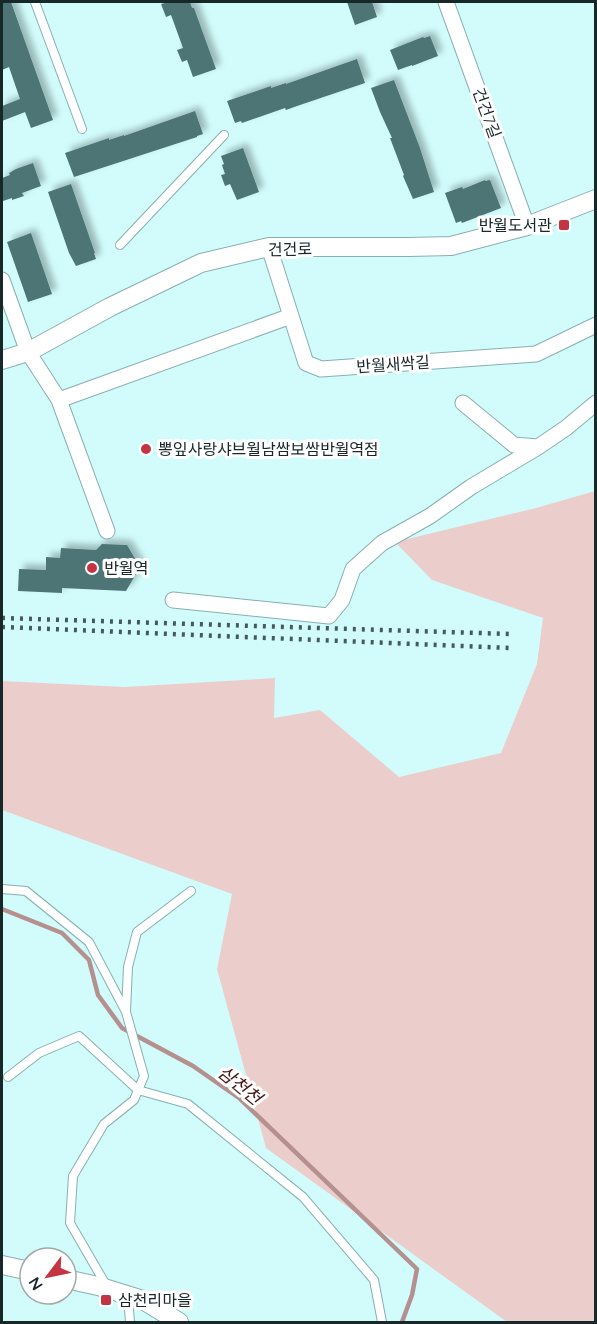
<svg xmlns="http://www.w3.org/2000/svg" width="597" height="1324" font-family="Quicksand,'Noto Sans KR',sans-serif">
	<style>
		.green { fill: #ebcdcc }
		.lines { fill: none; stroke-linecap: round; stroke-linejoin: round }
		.stream { stroke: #b4908f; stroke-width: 4.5 }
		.building { fill: #4d7475; filter: url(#shadow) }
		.service-casing { stroke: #88afb0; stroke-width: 10 }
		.minor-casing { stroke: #88afb0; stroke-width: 17 }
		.tertiary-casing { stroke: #88afb0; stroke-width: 20 }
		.service { stroke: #fff; stroke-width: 8 }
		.minor { stroke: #fff; stroke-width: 15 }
		.tertiary { stroke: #fff; stroke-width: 18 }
		.rail { stroke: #455a5b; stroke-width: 4.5; stroke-dasharray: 3 6; stroke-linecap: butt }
		.poi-dot { fill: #c43442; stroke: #fff; stroke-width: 2 }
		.labels { text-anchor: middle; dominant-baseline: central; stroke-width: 6; stroke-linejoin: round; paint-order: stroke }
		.street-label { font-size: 16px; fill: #182728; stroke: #fff }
		.poi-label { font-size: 16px; fill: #182728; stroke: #fff; text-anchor: start }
		.water-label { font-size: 18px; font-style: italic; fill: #471719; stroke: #fff }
	</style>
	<defs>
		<filter id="shadow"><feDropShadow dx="5" dy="-5" stdDeviation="3" flood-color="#0004"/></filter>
	</defs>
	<rect width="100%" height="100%" fill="#d2fcfc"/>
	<!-- green -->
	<path class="green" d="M595,491V1322H507L266,1148L217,969L232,894L2,810V681L125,687L275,678L274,718L320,710L399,777L501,753L537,664L543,618L432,580L395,542L536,508Z"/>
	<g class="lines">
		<!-- stream -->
		<path class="stream" d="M2,909L62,933L89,960L98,995L122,1028L193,1066L239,1098L417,1269L412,1295L402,1322"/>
	</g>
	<!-- building -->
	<path class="building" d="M2,2H11L53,120L31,128L25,112L2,121V106L20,99L9,67L2,70Z
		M169,2H190L192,8H194L216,69L193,77L187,60L182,62L177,50L183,48L171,15L166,17L161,4Z
		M347,2H372L377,17L355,25Z
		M430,36L438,56L412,66V65L398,70L390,50L423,37L424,38Z
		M357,59L365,83L297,106L286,110L285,108L242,123L241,121L235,123L227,101L271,86V88L286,83V84Z
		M394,80L420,148L434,192L413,199L403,176L404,175L390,138H392L380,112L371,88Z
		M195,111L203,134L197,136V137L74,177L65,153L109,138V140L124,135V136Z
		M243,148L259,192L237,200L230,184L225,186L221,175L225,174L222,165L224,164L221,156Z
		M33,163L41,186L22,193L24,196L12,200V198L3,201L2,193V178L10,175L9,173L16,169Z
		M485,180V181L490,180L501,208L462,223L461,221L456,223L445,193L462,187L463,189Z
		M71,184L95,253H94L96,259L76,266L69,253L48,192Z
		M31,233L52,294L28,302L7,242Z
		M102,544L127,545L140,567L126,591L62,588V593L18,591L19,569L46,570V557L60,558L61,548L96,550Z"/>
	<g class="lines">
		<!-- service casing -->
		<g class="service-casing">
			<path id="service" d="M35,2L82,129
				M120,245L224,135
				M2,889L26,891L89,942L126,1012L144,1076L134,1100L104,1124L73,1176L70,1223L106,1285
				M126,1011L128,967L137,932L191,891
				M8,1077L39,1053L79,1036L138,1090L188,1104L303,1197L374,1280L382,1322
				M128,1297L130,1322"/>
		</g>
		<!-- minor casing -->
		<g class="minor-casing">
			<path id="minor" d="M446,2L527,226
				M269,247L306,363L321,369L536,354L596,325
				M2,280L28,352L59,400L107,531
				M59,400L291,316
				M463,403L514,445L538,447
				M173,600L329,616L342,600L353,569L382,543L430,516L471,487L538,447L566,428L596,403"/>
		</g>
		<!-- tertiary casing -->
		<g class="tertiary-casing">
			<path id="tertiary" d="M2,360L28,352L110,307L201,263L269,247H409L451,246L527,226L596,199
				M2,1265L30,1271
				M66,1279L98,1286L143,1300L179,1322"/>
		</g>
		<!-- service -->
		<use href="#service" class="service"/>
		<!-- minor -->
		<use href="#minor" class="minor"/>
		<!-- tertiary -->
		<use href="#tertiary" class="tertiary"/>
		<!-- rail -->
		<path class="rail" d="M2,618L510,634
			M2,627L511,648"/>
	</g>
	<!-- markers -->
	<g class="poi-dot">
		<rect x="558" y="219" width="12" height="12" rx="3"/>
		<circle cx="146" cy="449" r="6"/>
		<circle cx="92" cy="568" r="6"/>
		<rect x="100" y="1294" width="12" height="12" rx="3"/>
	</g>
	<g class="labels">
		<!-- street labels -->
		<g class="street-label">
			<text transform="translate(487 113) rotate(70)">건건7길</text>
			<text transform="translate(290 249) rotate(-1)">건건로</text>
			<text transform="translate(393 364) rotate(-4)">반월새싹길</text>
		</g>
		<!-- poi labels -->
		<g class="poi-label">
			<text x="552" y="225" text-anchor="end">반월도서관</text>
			<text x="158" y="449">뽕잎사랑샤브월남쌈보쌈반월역점</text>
			<text x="104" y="568">반월역</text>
			<text x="118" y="1300">삼천리마을</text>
		</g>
		<!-- water labels -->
		<g class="water-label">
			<text transform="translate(240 1085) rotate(39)">삼천천</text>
		</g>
	</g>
	<!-- border -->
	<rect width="597" height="1324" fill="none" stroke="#182728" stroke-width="6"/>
	<!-- north arrow -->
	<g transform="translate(48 1276) rotate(238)"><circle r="28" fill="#ffffff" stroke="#a3a9a9" stroke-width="1.5"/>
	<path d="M0-4.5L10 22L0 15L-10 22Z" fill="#c43442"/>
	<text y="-9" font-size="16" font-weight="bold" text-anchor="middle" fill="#182728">N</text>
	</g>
</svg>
